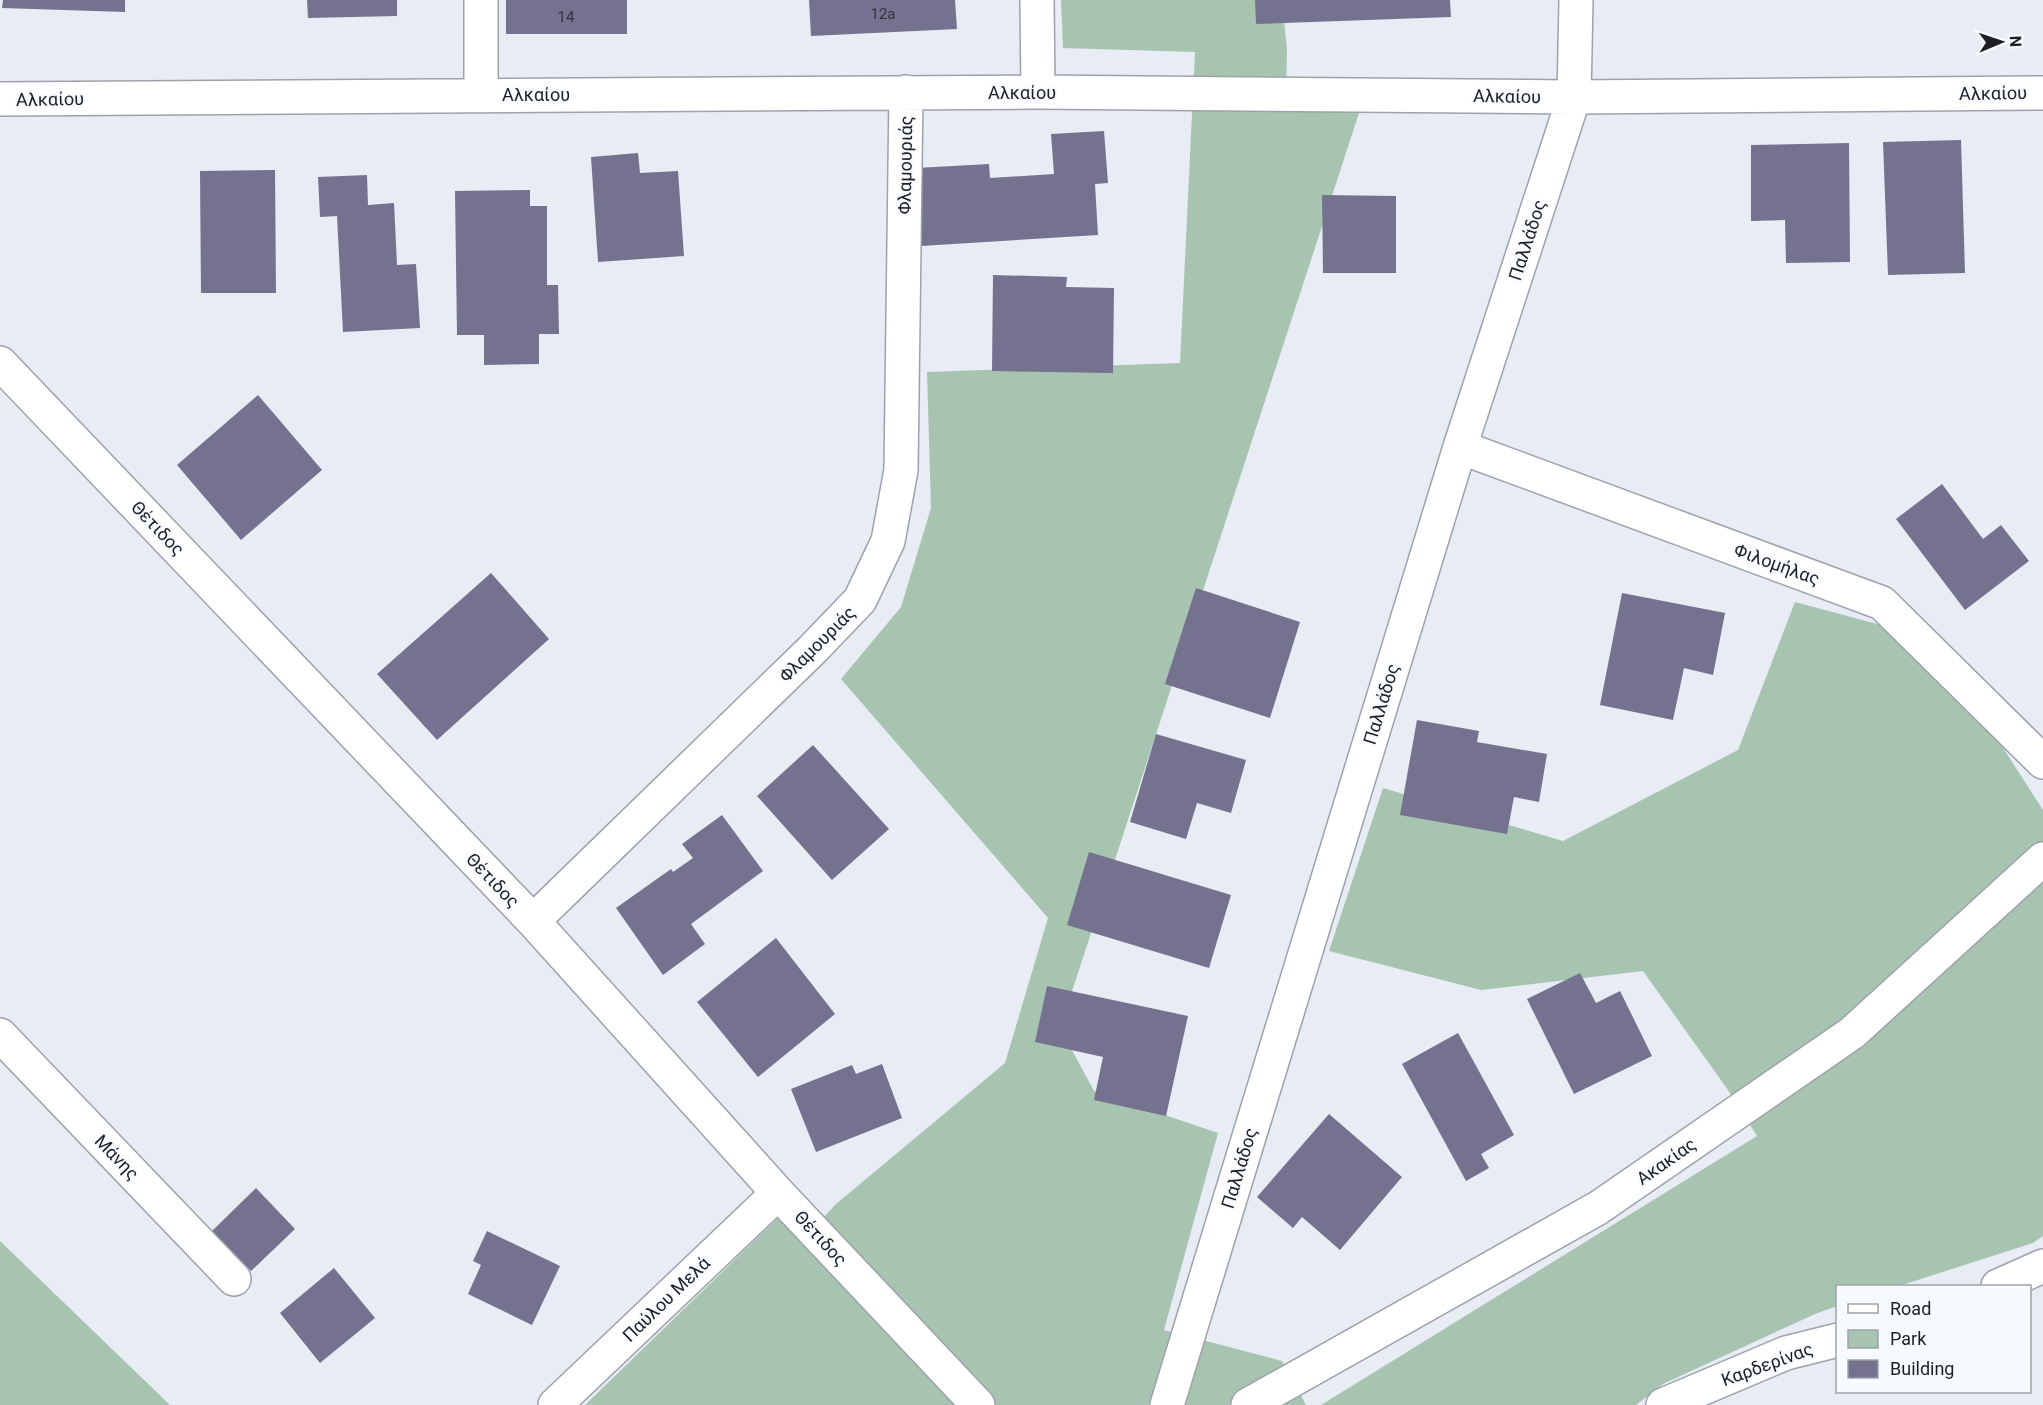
<svg xmlns="http://www.w3.org/2000/svg" width="2043" height="1405" font-family="Roboto,sans-serif">
	<style>
		.green { fill: #a7c4b1 }
		.building { fill: #74728e }
		.lines { fill: none; stroke-linecap: round; stroke-linejoin: round }
		.minor-casing { stroke: #9da2aa; stroke-width: 36 }
		.minor { stroke: #fff; stroke-width: 33 }
		.labels { text-anchor: middle; dominant-baseline: central; stroke-width: 4.5; stroke-linejoin: round; paint-order: stroke }
		.number-label { font-size: 15px; fill: #33343d }
		.street-label { font-size: 18px; fill: #1d1f22; stroke: #f7faff }
	</style>
	<rect width="100%" height="100%" fill="#e7ecf5"/>
	<!-- green -->
	<path class="green" d="M1061,0H1282L1287,50L1286,100L1361,107L1060,1028L1094,1091L1218,1133L1164,1330L1282,1361L1306,1405H585L782,1214L807,1235L836,1204L1005,1063L1048,918L841,679L901,607L931,508L927,372L1180,363L1195,52L1063,48Z
		M1795,602L1933,639L2043,810V1236L2033,1243L1899,1286H1838L1837,1306L1815,1314L1663,1384L1636,1405H1321L1757,1136L1728,1090L1643,971L1481,990L1329,951L1383,788L1563,841L1738,750Z
		M0,1241L170,1405H0Z"/>
	<!-- building -->
	<path class="building" d="M3,0H125V12L2,8Z
		M307,0H397V16L308,18Z
		M506,0H627V34H506Z
		M809,0H955L957,29L811,36Z
		M1255,0H1450L1451,17L1256,24Z
		M1104,131L1108,183L1095,184L1098,235L921,246L916,168L989,164L990,178L1054,174L1051,134Z
		M1961,140L1965,273L1888,275L1883,142Z
		M1849,143L1850,262L1786,263L1785,220L1751,221V145Z
		M638,153L640,173L678,171L684,256L598,262L591,157Z
		M275,170L276,293H201L200,171Z
		M367,175L368,205L394,203L397,265L416,264L420,328L343,332L337,216L320,217L318,177Z
		M530,190V206H547V285H558L559,334H539V364L484,365V335H457L455,191Z
		M1322,195L1396,196V273H1323Z
		M993,275L1067,277L1066,287L1114,288L1113,373L992,371Z
		M258,395L322,470L241,540L177,465Z
		M1942,484L1983,539L2001,525L2029,561L1965,610L1896,519Z
		M491,573L549,639L437,740L377,674Z
		M1196,588L1300,622L1270,718L1165,684Z
		M1622,593L1725,613L1713,675L1684,668L1673,720L1600,705Z
		M1417,720L1479,731L1477,742L1547,754L1539,802L1514,797L1507,834L1400,815Z
		M1156,734L1246,760L1231,813L1197,803L1186,839L1130,822Z
		M813,745L889,829L832,880L757,796Z
		M722,815L763,871L691,924L705,944L663,975L616,908L671,869L673,872L693,858L682,844Z
		M1089,852L1231,895L1209,968L1067,925Z
		M776,938L835,1014L758,1077L697,1002Z
		M1580,973L1596,1003L1620,991L1652,1056L1574,1094L1527,999Z
		M1047,986L1188,1016L1166,1116L1094,1100L1103,1057L1035,1042Z
		M1458,1033L1514,1135L1481,1154L1489,1168L1466,1181L1402,1064Z
		M882,1064L902,1118L816,1152L791,1089L852,1065L856,1074Z
		M1329,1114L1402,1177L1340,1250L1302,1217L1293,1228L1257,1197Z
		M256,1188L295,1229L251,1271L212,1231Z
		M487,1231L560,1266L532,1325L468,1294L481,1265L473,1261Z
		M334,1268L375,1318L320,1363L280,1313Z"/>
	<g class="lines">
		<!-- minor casing -->
		<g class="minor-casing">
			<path id="minor" d="M481,0V95
				M1037,0L1038,92
				M0,99L1038,92L1574,97L2043,93
				M0,363L533,921L778,1193L978,1405
				M1460,447L1882,603L2043,762
				M533,921L812,650L860,600L888,541L901,470L906,92
				M0,1035L234,1279
				M1998,1286L2043,1266
				M555,1405L778,1193
				M1167,1405L1460,447L1574,97L1576,0
				M1248,1405L1598,1208L1852,1033L2043,859
				M1663,1405L1786,1353L1838,1340"/>
		</g>
		<!-- minor -->
		<use href="#minor" class="minor"/>
	</g>
	<g class="labels">
		<!-- number labels -->
		<g class="number-label">
			<text x="883" y="14">12a</text>
			<text x="566" y="17">14</text>
		</g>
		<!-- street labels -->
		<g class="street-label">
			<text x="1022" y="92">Αλκαίου</text>
			<text transform="translate(1993 93) rotate(-1)">Αλκαίου</text>
			<text x="536" y="94">Αλκαίου</text>
			<text transform="translate(1507 96) rotate(1)">Αλκαίου</text>
			<text transform="translate(50 99) rotate(-1)">Αλκαίου</text>
			<text transform="translate(905 165) rotate(-89)">Φλαμουριάς</text>
			<text transform="translate(1527 240) rotate(-72)">Παλλάδος</text>
			<text transform="translate(158 528) rotate(46)">Θέτιδος</text>
			<text transform="translate(1777 564) rotate(20)">Φιλομήλας</text>
			<text transform="translate(817 644) rotate(-45)">Φλαμουριάς</text>
			<text transform="translate(1381 704) rotate(-73)">Παλλάδος</text>
			<text transform="translate(493 880) rotate(46)">Θέτιδος</text>
			<text transform="translate(117 1157) rotate(46)">Μάνης</text>
			<text transform="translate(1666 1161) rotate(-35)">Ακακίας</text>
			<text transform="translate(1239 1168) rotate(-73)">Παλλάδος</text>
			<text transform="translate(821 1238) rotate(47)">Θέτιδος</text>
			<text transform="translate(666 1299) rotate(-44)">Παύλου Μελά</text>
			<text transform="translate(1767 1364) rotate(-20)">Καρδερίνας</text>
		</g>
	</g>
	<!-- legend -->
	<rect x="1836" y="1285" width="195" height="108" fill="#f7faff" stroke="#a0a2a7" stroke-width="1.5"/>
	<rect x="1848" y="1304" width="30" height="9" fill="#ffffff" stroke="#a0a2a7" stroke-width="1.5"/>
	<text x="1890" y="1315" font-size="18" fill="#1d1f22">Road</text>
	<rect x="1848" y="1330" width="30" height="18" fill="#a7c4b1" stroke="#a0a2a7" stroke-width="1.5"/>
	<text x="1890" y="1345" font-size="18" fill="#1d1f22">Park</text>
	<rect x="1848" y="1360" width="30" height="18" fill="#74728e" stroke="#a0a2a7" stroke-width="1.5"/>
	<text x="1890" y="1375" font-size="18" fill="#1d1f22">Building</text>
	<!-- north arrow -->
	<g transform="translate(2001 42) rotate(88)" stroke="#f7faff" stroke-width="4.5" paint-order="stroke">
	<path d="M0-4.5L10 22L0 15L-10 22Z" fill="#1d1f22"/>
	<text y="-9" font-size="16" font-weight="bold" text-anchor="middle" fill="#1d1f22">N</text>
	</g>
</svg>
